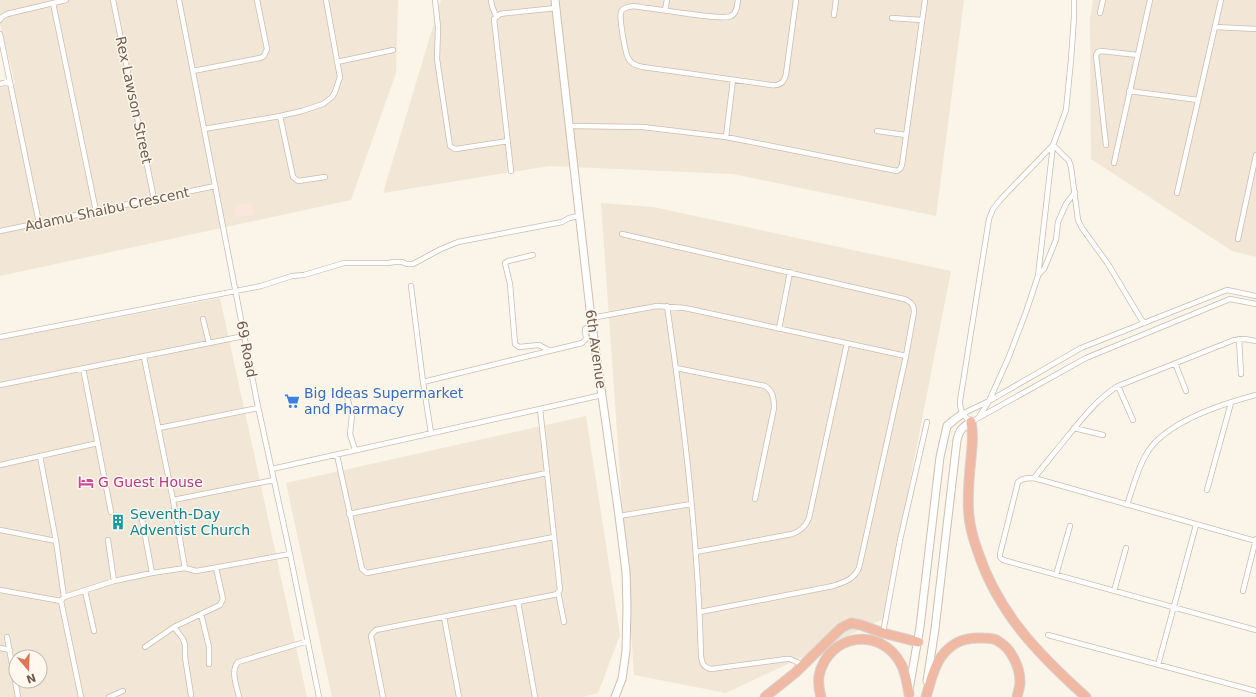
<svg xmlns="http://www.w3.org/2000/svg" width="1256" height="697" font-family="'DejaVu Sans',sans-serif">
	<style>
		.residential { fill: #f2e6d7; fill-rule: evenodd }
		.commercial { fill: #fae6dd }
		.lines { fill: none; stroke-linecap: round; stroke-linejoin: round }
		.street-casing { stroke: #ccbcaf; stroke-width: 6 }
		.secondary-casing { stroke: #d1beaf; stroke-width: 9 }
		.highway-casing { stroke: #d8d1cd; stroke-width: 11 }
		.street { stroke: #fff; stroke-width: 4.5 }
		.secondary { stroke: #fff; stroke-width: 7 }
		.highway { stroke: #f0b9a4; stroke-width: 9 }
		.labels { text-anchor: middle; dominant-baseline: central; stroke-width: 3; stroke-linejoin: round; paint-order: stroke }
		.street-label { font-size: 14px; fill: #735c4e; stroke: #fef8ee }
		.shop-label { font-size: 14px; fill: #366cbe; stroke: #fef8ee; text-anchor: start }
		.hotel-label { font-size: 14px; fill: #b23c85; stroke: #fef8ee; text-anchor: start }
		.culture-label { font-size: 14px; fill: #0d838f; stroke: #fef8ee; text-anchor: start }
	</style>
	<rect width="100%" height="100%" fill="#fbf4e8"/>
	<!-- residential -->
	<path class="residential" d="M0,0H398L396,73L351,200L0,276V87L15,83L0,24Z
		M441,0H964L936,216L733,174L549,166L383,193Z
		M1093,0H1256V257L1232,251L1091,159L1090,20Z
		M601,203L653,207L951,271L883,619L726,693L634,675Z
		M220,298L307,697H0V340ZM16,657H40V681H16Z
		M586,416L620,635L598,693L583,697H332L286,483Z"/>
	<!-- commercial -->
	<path class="commercial" d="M251,203L254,214L235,218V205Z"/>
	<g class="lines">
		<!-- street casing -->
		<g class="street-casing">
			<path id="street" d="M113,0L154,199
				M179,0L257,402L290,554L319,697
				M435,0L438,27L437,59L450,146L453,148L456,149L508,141
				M491,0L492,6L496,16
				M738,0C737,6 737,13 731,16C723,21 661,9 646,8C640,7 634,5 628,7C625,8 622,9 621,12C619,18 625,51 628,58C631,64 637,66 643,67L771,85C780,86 784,83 786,74L796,0
				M1074,0V17L1071,60L1066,110L1053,145L1069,161L1071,167L1078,220L1082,228L1108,264L1141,319L1145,323
				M53,3L96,211
				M665,10L667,0
				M1100,13L1103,0
				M834,15L836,0
				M892,18L922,20
				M0,20L2,17L7,14L66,0
				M1215,27L1256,29
				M0,34L39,223
				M337,62L393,50
				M193,71L260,58L264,56L267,49L257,0
				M0,84L10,81
				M1129,91L1198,100
				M280,116L293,177L298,181L325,177
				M570,126L643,127L726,137L897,171L900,169L902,165L925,0
				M204,129L280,116L302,111L323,104L332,97L335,92L340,77L326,0
				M877,131L906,135
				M726,137L733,80
				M1053,145L1001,199L993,209L989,219L960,401C960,412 963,415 971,422L1086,358L1230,299L1256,304
				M1106,145L1096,55L1098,52L1101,51L1138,55
				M1114,163L1150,0
				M511,171L494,19L500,14L507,13L556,8
				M1177,193L1221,0
				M0,231L215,186
				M622,234L904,299C911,302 914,304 914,312L906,356L859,568C854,579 845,582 833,586L700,612
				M1238,239L1256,155
				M533,255L508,261L505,263L510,284L515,344L519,347L539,345L550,351
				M1038,275L1044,269L1056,240L1058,222L1066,204L1075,192
				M411,286L423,382L431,433
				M667,306C684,422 698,538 701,656C702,663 703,667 711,669L786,659H790L803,665
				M591,318L657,306L685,308L906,356
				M203,319L209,343
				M779,329L790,272
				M0,337L261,286L292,276L304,275L344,263H388L394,262H402L407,264H413L441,249L458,242L562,222L569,218L579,216
				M1239,339L1241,374
				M144,357L173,500L185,568
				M1175,363L1186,391
				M83,368L111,512
				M676,368L765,386C773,391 774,399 774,408L755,499
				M423,382L582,343L586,339L585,329L587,328L592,327
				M0,385L244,336
				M1118,386L1133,420
				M346,393L352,415L350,434L355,450
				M962,414L989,401L1081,348L1227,290L1256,296
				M979,417L989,401L1008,359L1026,312L1038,276L1053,145
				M159,428L258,408
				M1074,428L1103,435
				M337,455L362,569L367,573L554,537
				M40,456L56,541L64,597
				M0,465L98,443
				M272,469L602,395
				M1034,478C1045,464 1056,451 1067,437C1083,418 1097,399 1118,386L1234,340L1245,339L1256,341
				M1207,490L1231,403
				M173,500L274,480
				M1127,505C1133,488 1137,469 1147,453C1166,422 1222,404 1256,395
				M141,514L152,573
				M349,514L547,473
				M619,516L691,504
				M0,530L56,541
				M108,540L114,581
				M1256,541L1034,478C1028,478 1022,478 1018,482L1000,554V557L1003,560L1256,630
				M696,552L792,534C801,531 806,526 809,518L847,343
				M1056,575L1070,526
				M0,590L61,601
				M85,591L94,631
				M1114,591L1126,548
				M1243,591L1256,539
				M558,592L564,622
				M61,601L64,597L114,581L152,573L185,568L196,571L202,570L290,554
				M61,601L81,697
				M518,602L535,697
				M201,614L209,647V664
				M444,617L459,697
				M174,627L183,639L185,645V657L191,695
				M883,633L900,540L927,422
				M1048,635L1256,691
				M7,637L18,697
				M145,647L174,627L220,605L223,599L216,568
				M0,648L10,650
				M1158,665L1196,525
				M109,697L123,691
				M239,697C237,687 230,671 238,662L308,641
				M383,697L371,636L373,633L376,630L553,595L557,594L560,590L540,409"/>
		</g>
		<!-- secondary casing -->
		<g class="secondary-casing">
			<path id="secondary" d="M555,0L591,318L619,516L626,572L627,607L626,651L622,679L615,697
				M927,681L935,629L957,440C959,431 962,427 971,422
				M909,690L920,627L940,457L947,426L954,420L962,414"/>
		</g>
		<!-- highway casing -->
		<g class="highway-casing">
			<path id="highway" d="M971,422C974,437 972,444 971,458C969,477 967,498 969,516C970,529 974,541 978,552C998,613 1039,655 1086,697
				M765,697L795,673L841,628L851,623L861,625L883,633L918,642
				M821,697C819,690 818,683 819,676C828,633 881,626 901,664C906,673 907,684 909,694
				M926,697C930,684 933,668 941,657C952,642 965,637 983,638C987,638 994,638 998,641C1011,648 1020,667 1020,682C1020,687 1018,692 1017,697"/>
		</g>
		<!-- street -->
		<use href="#street" class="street"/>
		<!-- secondary -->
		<use href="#secondary" class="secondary"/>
		<!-- highway -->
		<use href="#highway" class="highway"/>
	</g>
	<!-- icons -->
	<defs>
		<g id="supermarket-bare" transform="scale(1.2)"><path d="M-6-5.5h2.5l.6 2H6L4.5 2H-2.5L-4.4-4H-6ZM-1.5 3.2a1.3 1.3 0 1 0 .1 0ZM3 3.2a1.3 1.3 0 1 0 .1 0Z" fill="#3f7fe0" stroke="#fef8ee" stroke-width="2.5" paint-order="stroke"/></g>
		<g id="hotel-bare" transform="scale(1.2)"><path d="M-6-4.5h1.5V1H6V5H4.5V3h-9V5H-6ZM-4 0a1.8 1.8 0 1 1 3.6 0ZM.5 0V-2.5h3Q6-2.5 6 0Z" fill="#d1479c" stroke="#fef8ee" stroke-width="2.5" paint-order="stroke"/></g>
		<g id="building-bare" transform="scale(1.2)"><path d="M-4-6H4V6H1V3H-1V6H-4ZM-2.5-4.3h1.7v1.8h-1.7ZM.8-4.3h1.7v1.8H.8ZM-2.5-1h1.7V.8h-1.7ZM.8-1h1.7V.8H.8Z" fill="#0f9aa8" stroke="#fef8ee" stroke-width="2.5" paint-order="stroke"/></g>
	</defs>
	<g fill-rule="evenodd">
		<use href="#supermarket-bare" x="292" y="401"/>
		<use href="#hotel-bare" x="86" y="482"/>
		<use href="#building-bare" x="118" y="522"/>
	</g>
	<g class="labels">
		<!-- street labels -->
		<g class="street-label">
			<text transform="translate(134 100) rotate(78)">Rex Lawson Street</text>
			<text transform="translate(107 209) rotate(-12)">Adamu Shaibu Crescent</text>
			<text transform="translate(247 349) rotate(79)">69 Road</text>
			<text transform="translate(596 349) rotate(82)">6th Avenue</text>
		</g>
		<!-- shop labels -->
		<g class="shop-label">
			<text x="304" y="393">Big Ideas Supermarket<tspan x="304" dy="16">and Pharmacy</tspan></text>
		</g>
		<!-- hotel labels -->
		<g class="hotel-label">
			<text x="98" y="482">G Guest House</text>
		</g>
		<!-- culture labels -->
		<g class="culture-label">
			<text x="130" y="514">Seventh-Day<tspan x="130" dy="16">Adventist Church</tspan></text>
		</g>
	</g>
	<!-- north arrow -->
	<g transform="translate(28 669) rotate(161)"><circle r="19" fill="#fef8ee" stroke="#c6baae"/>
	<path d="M0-3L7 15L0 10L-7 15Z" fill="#db7757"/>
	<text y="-6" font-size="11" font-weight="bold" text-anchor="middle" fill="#735c4e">N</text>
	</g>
</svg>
